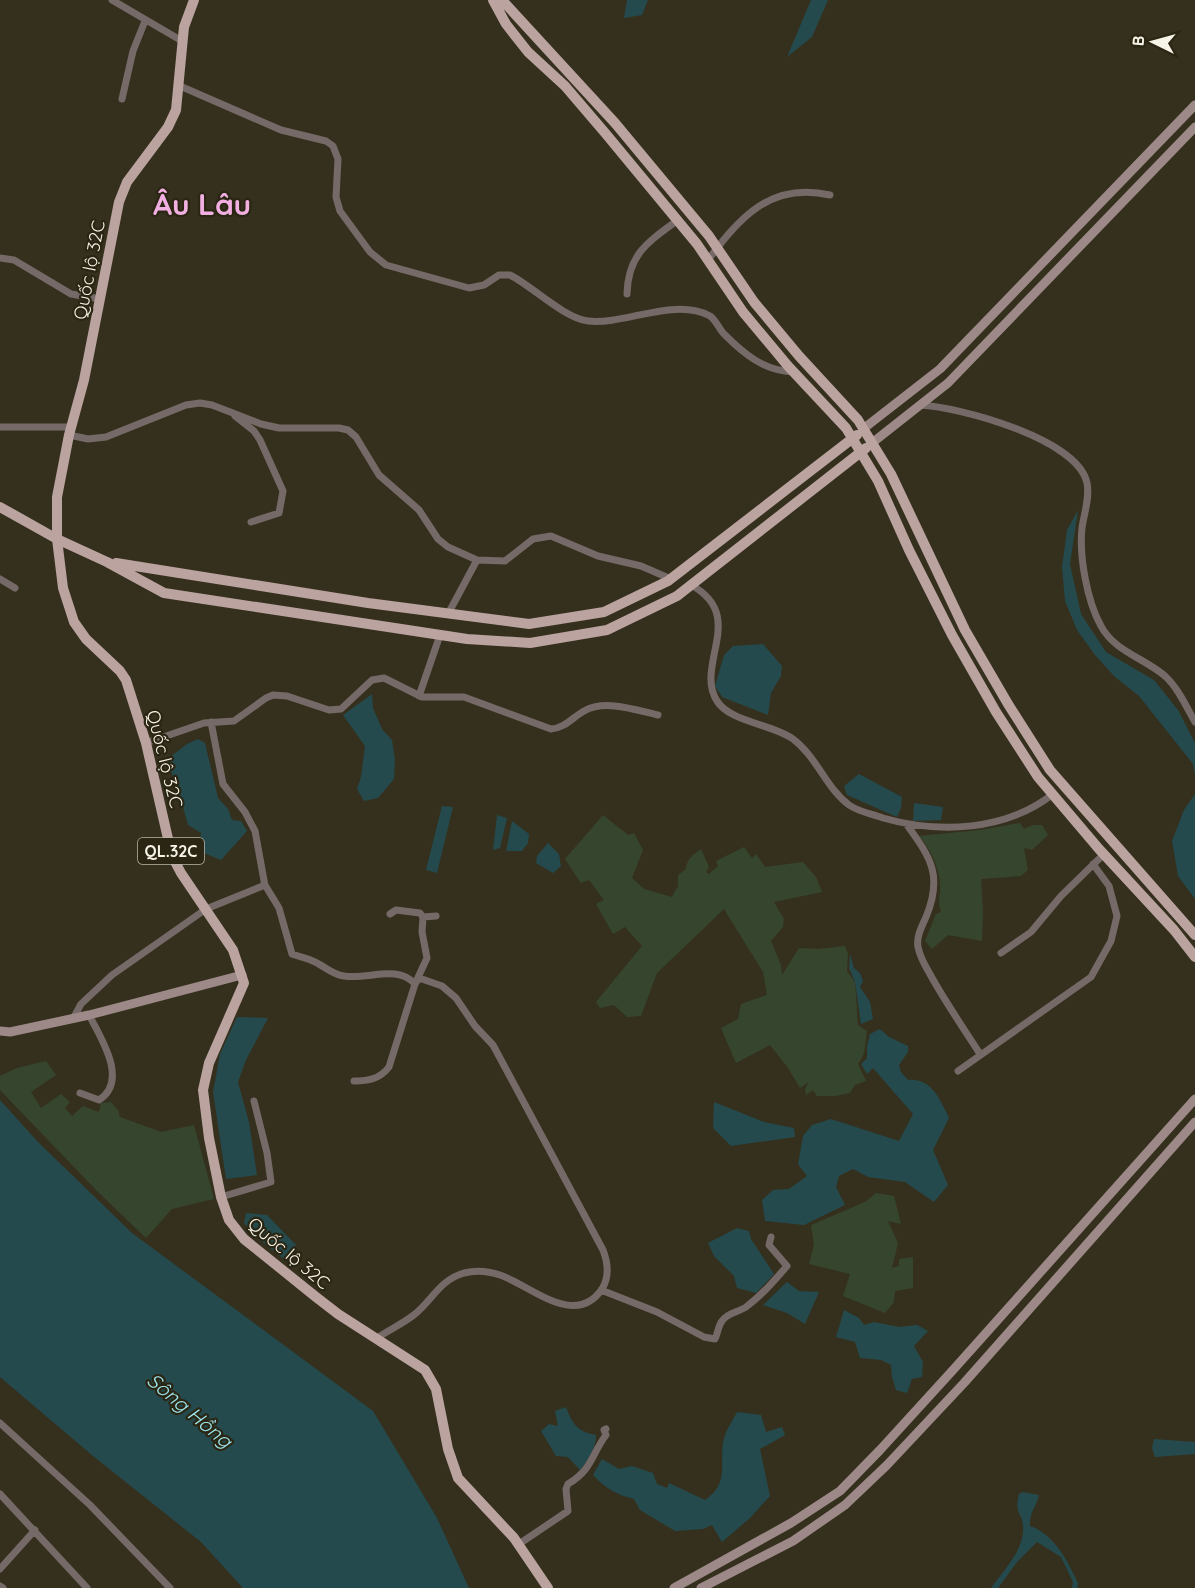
<svg xmlns="http://www.w3.org/2000/svg" width="1195" height="1588" font-family="Quicksand,sans-serif">
	<style>
		.green { fill: #36462e }
		.water { fill: #244a4d }
		.lines { fill: none; stroke-linecap: round; stroke-linejoin: round }
		.street { stroke: #766a69; stroke-width: 7 }
		.secondary { stroke: #9d8a88; stroke-width: 9 }
		.primary { stroke: #bba3a0; stroke-width: 10 }
		.labels { text-anchor: middle; dominant-baseline: central; stroke-width: 4.5; stroke-linejoin: round; paint-order: stroke }
		.shield { fill: #2b2613; stroke: #b9b6a7; stroke-width: 1.5 }
		.shield-label { font-size: 16px; font-weight: bold; fill: #f6f3e7 }
		.street-label { font-size: 18px; fill: #f6f3e7; stroke: #2b2613 }
		.water-label { font-size: 20px; font-style: italic; fill: #9be4eb; stroke: #2b2613 }
		.town-label { font-size: 30px; font-weight: bold; fill: #f2afe1; stroke: #2b2613 }
	</style>
	<rect width="100%" height="100%" fill="#35301d"/>
	<!-- green -->
	<path class="green" d="M603,815L628,835L634,833L643,850L632,878L644,889L672,897L678,886V875L686,869C687,858 693,855 701,849L709,867L706,872L709,874L718,866L716,861L744,847L752,858L756,854L765,867L803,862L816,877L822,892L774,902L784,919L783,927L771,941L781,965L782,975L799,948L818,949L845,946L848,954L847,971L855,982L858,1025L867,1031C865,1043 866,1055 858,1064L866,1081L855,1085L850,1093L835,1096H817L813,1090L806,1095L805,1089L809,1082L800,1088L788,1068L770,1045L736,1063L721,1028L738,1019L741,1004L767,995L763,972L724,909L657,973L641,1016L627,1017L614,1005L600,1008L596,1002L642,946L625,927L613,934L596,904L604,900L589,880L581,883L565,859Z
		M1020,823L1024,829L1033,825H1042L1048,835L1032,850L1024,848L1028,870L1021,876L981,879L983,913L982,941L948,935L932,949L925,941L936,914L941,912C937,900 941,895 940,884C939,867 930,848 919,836L980,830Z
		M46,1061L56,1075L31,1092L41,1108L61,1094L70,1102L65,1108L72,1116L83,1106L99,1112L101,1103L111,1102L118,1110L120,1117L161,1132L194,1125L214,1199L172,1209L146,1238L98,1192L0,1090V1076L2,1075L17,1068Z
		M876,1193L894,1196L901,1224L888,1221L898,1243L892,1268L899,1266V1259L913,1257V1288L895,1291L894,1302L885,1313L843,1296L850,1274L809,1264L814,1245L811,1225L865,1202Z"/>
	<!-- water -->
	<path class="water" d="M627,0H648L642,15L624,18Z
		M811,0H828L812,37L787,57Z
		M1078,510L1070,564L1081,614L1106,652L1154,680L1178,710L1195,743V776L1193,764L1139,696L1115,677L1095,655L1077,630L1065,601L1062,567L1067,530Z
		M763,644L782,666L781,676L771,693L768,715L722,697L715,686L724,655L733,646Z
		M372,694L373,708L382,729L392,740L395,760L394,779L378,798L364,801L357,789L361,777L365,746L343,715Z
		M198,739L205,743L218,798L228,809L232,820L241,821L247,831L221,860L199,851L201,833L188,825L177,786L166,760L187,744Z
		M859,774L902,797L901,808L897,817L847,795L844,786Z
		M1195,794V899L1178,876L1172,841L1184,810Z
		M914,803L943,807L941,820L913,821Z
		M442,806L453,807L437,873L426,870Z
		M497,815L507,818L500,848L493,850Z
		M512,821L529,834L528,843L522,851H506Z
		M548,843L559,854L561,866L553,873L536,863L537,856Z
		M850,954L854,968L860,973L863,981L860,987L870,1002L873,1019L861,1024L855,982L849,968Z
		M237,1017L268,1018L246,1060L238,1082L249,1122L257,1175L226,1179L213,1092L220,1054Z
		M880,1029L889,1037L908,1046V1052L899,1065L901,1072L908,1080C932,1078 940,1100 949,1118L933,1150L948,1185L934,1202L905,1182L868,1177L853,1169L839,1176L836,1187L845,1205L804,1225L765,1221L762,1200L773,1190L789,1189L807,1176L798,1164L803,1136L812,1125L831,1119L899,1141L913,1114L873,1068L867,1074L861,1064L867,1058V1046L870,1034Z
		M0,1100L38,1142L132,1233L373,1411L437,1518L469,1588H243L201,1542L93,1456L0,1377Z
		M714,1102L764,1122L794,1128L795,1137L731,1146L713,1128Z
		M246,1213L267,1215L296,1245L285,1260L255,1236L244,1223Z
		M737,1228L749,1231L751,1239L774,1274L756,1293L737,1288L734,1276L714,1256L708,1243Z
		M787,1282L799,1291L819,1292L805,1324L787,1313L763,1305Z
		M844,1310L859,1318L864,1325L874,1322L899,1327L917,1325L928,1331L914,1346L923,1362L922,1377L912,1379L907,1393L896,1390L892,1377L891,1365L881,1360L860,1358L855,1342L836,1337Z
		M566,1407C572,1423 577,1432 596,1435C596,1448 588,1460 580,1470L568,1457L556,1456L541,1431L549,1424L558,1426L555,1411Z
		M737,1412L761,1415L766,1432L782,1427L785,1435L760,1449L770,1496L750,1518L722,1542L712,1525L703,1529L675,1531L640,1510L634,1499C617,1495 605,1488 593,1475L602,1459L619,1469L632,1466L653,1473L657,1484L667,1488L669,1483L705,1500C731,1482 718,1463 724,1438C726,1430 733,1420 737,1412Z
		M1154,1439L1195,1442V1454L1155,1457L1152,1448Z
		M1023,1492L1039,1495C1036,1509 1030,1509 1030,1526C1055,1535 1067,1560 1078,1583L1077,1588H1072L1073,1582L1061,1557L1037,1542L1017,1562L998,1588H991C1004,1570 1025,1549 1023,1526C1022,1511 1014,1515 1019,1494Z"/>
	<g class="lines">
		<!-- street -->
		<path class="street" d="M112,0L182,41
			M180,86L281,130L326,141L333,146L338,159L336,197L340,211L370,252L386,265L469,288L484,285L499,275H510C532,286 564,318 588,321C626,325 674,297 710,316C716,320 719,329 724,334C744,354 764,371 794,372
			M122,99L133,51L145,21
			M0,258L14,260L71,294L100,299
			M708,260C741,216 771,182 830,195
			M627,294C628,254 648,242 678,220
			M920,405C960,407 1078,439 1087,483C1090,498 1084,513 1082,528C1079,556 1087,601 1101,626C1114,651 1144,658 1165,676C1178,688 1186,706 1195,722
			M235,416L254,431L260,440L283,491L279,513L251,522
			M0,427H71
			M69,435L88,439L106,437L186,405L200,403L212,405L261,424L279,428H339L348,430L356,437L379,475L419,510L438,539L448,547L477,560L505,561L533,539L551,536L598,556L641,566L671,579
			M0,579L15,588
			M691,585C748,616 694,665 717,701C730,722 772,724 793,739C817,757 826,788 849,805C859,812 872,814 883,818C939,834 1006,831 1053,794
			M448,614L477,560
			M419,696L440,635
			M211,722L223,784L245,812L255,831L265,886
			M146,743L204,723L234,721L266,698L273,695L287,696L329,710L341,709L372,680L384,678L422,697H464L551,729C565,728 573,717 584,711C605,699 636,710 658,715
			M907,825C931,858 943,876 926,917C922,926 916,937 918,947C920,958 926,967 931,976C946,1003 964,1029 980,1054
			M423,917L436,916
			M1001,953L1031,932L1061,896L1104,854
			M73,1019L81,1004L112,975L206,909L265,885L279,908L292,954C300,957 308,958 315,962C324,966 333,975 344,976C368,980 397,964 415,984L419,978L442,986L456,998L475,1026L493,1045L603,1250C608,1263 610,1276 602,1289C575,1329 530,1285 500,1275C488,1271 476,1270 464,1273C440,1280 433,1299 415,1314C404,1323 389,1330 377,1338
			M958,1071L1091,977L1111,941L1117,916L1109,886L1093,864
			M354,1081C368,1081 380,1079 389,1067L415,984L427,958L422,932L423,917L420,913L396,910L390,914
			M80,1093L99,1100C129,1081 101,1038 89,1015
			M221,1197L271,1182L267,1153L254,1101
			M601,1290L657,1312L704,1337L715,1339C718,1333 718,1326 722,1321C727,1313 739,1312 746,1307C762,1295 774,1281 787,1266L769,1245L771,1237
			M0,1423L90,1505L170,1588
			M0,1494L87,1588
			M519,1544L568,1511L566,1489L568,1484C592,1470 591,1455 606,1435L604,1430L606,1429
			M0,1569L35,1530
			M0,1586L3,1588"/>
		<!-- secondary -->
		<path class="secondary" d="M863,429L940,369L1195,105
			M872,443L948,383L1195,127
			M0,1031L10,1032L89,1015L242,975
			M674,1588L791,1523L840,1491L880,1450L953,1370L1195,1099
			M701,1588L793,1541L845,1505L887,1465L964,1383L1195,1122"/>
		<!-- primary -->
		<path class="primary" d="M194,0L184,27L176,110L168,127L127,182L119,202L84,380L69,435L57,497V539L63,588L74,622L86,639L120,671L126,680L146,743L172,856L181,873L233,950L244,983L209,1063L203,1090L209,1138L221,1197L229,1220L244,1239L316,1297L338,1314L425,1370L436,1389L448,1449L458,1478L514,1538L548,1588
			M493,0L506,24L528,52L565,86L606,134L697,244L743,312L788,366L846,428L878,481L909,550L952,635L996,712L1038,777L1099,849L1174,930L1195,957
			M502,0L615,123L709,236L754,302L799,356L858,420L891,474L965,630L1008,704L1050,770L1195,935
			M0,507L57,539L107,562L164,593L467,639L530,643L607,630L677,596L866,448
			M116,563L368,603L529,624L604,612L668,581L857,435"/>
	</g>
	<g class="labels">
		<!-- shield labels -->
		<rect class="shield" x="138" y="838" width="66" height="26" rx="4.5"/>
		<g class="shield-label">
			<text x="171" y="851">QL.32C</text>
		</g>
		<!-- street labels -->
		<g class="street-label">
			<text transform="translate(89 270) rotate(-79)">Quốc lộ 32C</text>
			<text transform="translate(165 759) rotate(76)">Quốc lộ 32C</text>
			<text transform="translate(289 1253) rotate(40)">Quốc lộ 32C</text>
		</g>
		<!-- water labels -->
		<g class="water-label">
			<text transform="translate(190 1410) rotate(40)">Sông Hồng</text>
		</g>
		<!-- town labels -->
		<g class="town-label">
			<text x="202" y="204">Âu Lâu</text>
		</g>
	</g>
	<!-- north arrow -->
	<g transform="translate(1153 42) rotate(275)" stroke="#2b2613" stroke-width="4.5" paint-order="stroke">
	<path d="M0-4.5L10 22L0 15L-10 22Z" fill="#f6f3e7"/>
	<text y="-9" font-size="16" font-weight="bold" text-anchor="middle" fill="#f6f3e7">B</text>
	</g>
</svg>
